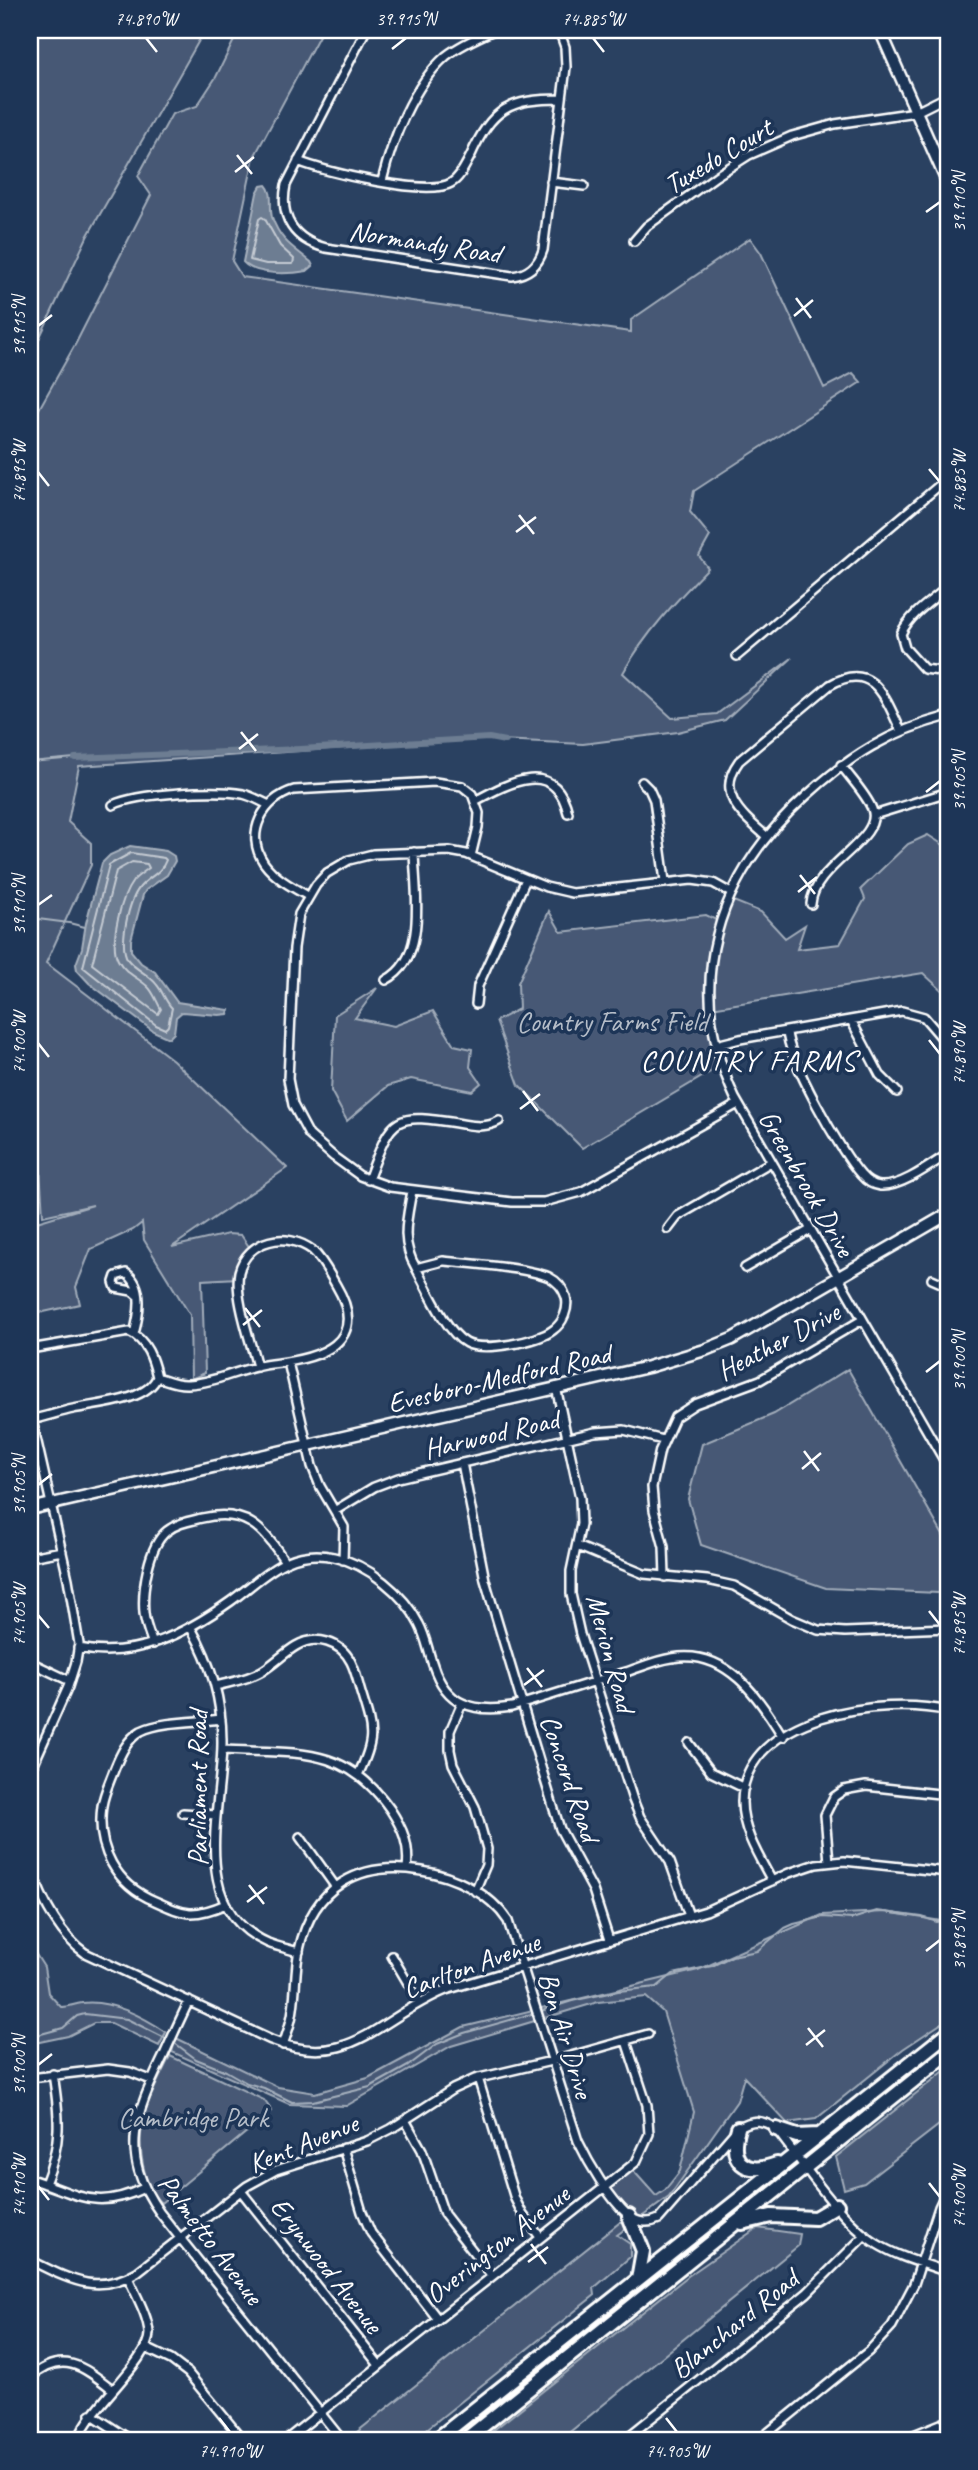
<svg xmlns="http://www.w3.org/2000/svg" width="978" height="2470" font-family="Caveat,sans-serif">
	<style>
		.green { fill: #465975; stroke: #a2acba; stroke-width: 2 }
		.water { fill: #6d7d92; stroke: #a7b1be; stroke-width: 2 }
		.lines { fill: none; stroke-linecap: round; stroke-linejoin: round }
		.shore { stroke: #c5cbd3; stroke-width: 2 }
		.stream { stroke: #a7b1be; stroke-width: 2 }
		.canal { stroke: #6d7d92; stroke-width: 6 }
		.street-casing { stroke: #fff; stroke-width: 12 }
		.secondary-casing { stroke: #fff; stroke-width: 15 }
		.highway-casing { stroke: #fff; stroke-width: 18 }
		.street { stroke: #1d3557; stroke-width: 7 }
		.secondary { stroke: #1d3557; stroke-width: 10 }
		.highway { stroke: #1d3557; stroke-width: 12 }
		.ticks { fill: none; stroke: #fff; stroke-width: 2.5 }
		.labels { text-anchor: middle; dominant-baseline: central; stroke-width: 7; stroke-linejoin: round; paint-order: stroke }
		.street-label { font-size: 28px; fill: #fff; stroke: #1d3557 }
		.park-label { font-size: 28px; fill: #b5bdc8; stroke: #1d3557 }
		.neighbourhood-label { font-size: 30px; letter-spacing: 2px; fill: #fff; stroke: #1d3557 }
		.neatline { fill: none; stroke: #fff; stroke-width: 2.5 }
		.ticks-label { font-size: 18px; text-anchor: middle; fill: #fff }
	</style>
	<rect width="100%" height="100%" fill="#2a4161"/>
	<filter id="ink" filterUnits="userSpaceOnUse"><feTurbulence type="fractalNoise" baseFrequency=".0143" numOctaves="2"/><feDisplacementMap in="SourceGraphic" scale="14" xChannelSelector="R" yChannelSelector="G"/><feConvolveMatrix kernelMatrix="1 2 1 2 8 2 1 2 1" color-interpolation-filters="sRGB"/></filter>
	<g filter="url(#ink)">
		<!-- green -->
		<path class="green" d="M30,30H205L87,237L30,358Z
			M239,30H322L254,157L232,261L242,277L631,332V320L750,238L761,253L824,388L853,373L861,382L694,491L690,512L710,536L699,556L708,568C676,601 646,632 623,673L672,718L717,714L792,658L725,720L678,732L583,744L477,739L79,766L68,822L91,843V865L46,963L173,1060L287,1168L172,1247L228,1234L241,1235L252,1251L238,1278L202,1280L205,1373L191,1379L190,1315L144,1240L142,1223L133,1230L91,1249L76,1287L80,1304L30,1315V1242L34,1238L30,1232V1224L93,1205L43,1216L36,1102L30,1095V425L76,343L151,195L138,176L172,114L197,106L216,77Z
			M928,835L948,848V996L923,973L711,1008L722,1065L582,1148L519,1085L496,1021L519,1009L518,983L549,911L561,932L706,915L720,922L731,900L761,912L785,938L805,925L797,949L840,944L865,899L861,889L908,844Z
			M377,988L355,1018L394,1026L433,1011L454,1045L472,1049L470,1067L481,1083L472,1091L411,1079L388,1086L347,1121L331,1091L335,1015Z
			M848,1369L948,1544V1587L938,1593L826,1588L701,1545L688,1499L702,1444L774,1414Z
			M886,1912L948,1922V2019L903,2049L816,2119L787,2123L744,2077L737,2101L669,2197L617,2235L630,2244V2257L594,2288L595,2295L413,2440H347L629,2215L607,2186L630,2167L656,2196L665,2190L680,2171L694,2112L663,2012L646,1997L598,2002L451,2046L346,2106L289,2104L172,2052L176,2038L278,2087L315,2093L368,2078L463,2027L698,1970L822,1915Z
			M30,1945L44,1967L48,1993L61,2007C69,2007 74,2004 82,2003C110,1999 144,2017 166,2032L159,2046L111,2023H94L68,2036L30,2044V1981L33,1977L30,1968Z
			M170,2056L264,2100L272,2111L161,2203C150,2193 146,2179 143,2165C134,2121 152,2094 170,2056Z
			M948,2068V2118L864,2183L844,2189L836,2157Z
			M757,2228L800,2234L798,2246L560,2440H481L688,2276Z"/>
		<!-- water -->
		<path class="water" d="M266,185C274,193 269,206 272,217C280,241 293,247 311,262L313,266L307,271C290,274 255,276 243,262L257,193L261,186Z
			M130,846L166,851L174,856L175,861L167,875L146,890L143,895L131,940V951L141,963L155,972L177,1002L229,1010L228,1014L219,1015L182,1012L176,1017L174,1033L169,1038L153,1031L89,983L77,970L76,964L82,948L86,923L102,863L110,855Z"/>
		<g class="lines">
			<!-- shore -->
			<path class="shore" d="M262,217L265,219L280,246L294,259L293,264H266L250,260L259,219Z
				M131,853L164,858L166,860C161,874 149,876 140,887C129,900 118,945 128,960C137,971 149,974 157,985C163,992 165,1001 172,1008L168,1026L165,1029L156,1025L83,967L109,865Z
				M132,862L147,864L149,868C144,872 137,876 133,881C121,897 109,943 118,960C125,973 137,977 147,986C154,992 156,1001 161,1009L158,1014L92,964L116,871Z"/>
			<!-- stream -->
			<path class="stream" d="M30,762L75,758
				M30,918L69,923L85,927
				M30,959L37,939L36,920
				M541,2011L572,2001L618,1991L657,1987L673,1974L712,1966L732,1956L757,1951L785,1928L794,1924L823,1917L852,1919L877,1911L922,1917L937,1922L948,1920
				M30,2037L63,2028L77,2016L85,2014L127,2019L167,2039
				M172,2041L196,2059L226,2071L247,2083L264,2088L292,2102L313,2101L370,2087L408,2066L437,2044L464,2033L535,2013"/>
			<!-- canal -->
			<path class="canal" d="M75,758L301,749L489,738L505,741"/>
			<!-- street casing -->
			<g class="street-casing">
				<path id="street" d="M366,30L286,185C279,218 294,240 326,248L512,276C528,274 538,266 543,250L566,67L565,47L559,30
					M298,161C324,172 428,197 451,183C460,178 465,166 470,157C492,108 509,99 562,99
					M382,181C392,140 413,85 446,56C460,45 478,37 494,30
					M551,182L584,186
					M634,241L647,226L716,176L749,155L792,136L835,124L916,112L948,96
					M948,587C931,601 910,614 901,634L905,648L924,669L948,672
					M737,656L948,478
					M948,716C890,731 851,755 806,796C716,877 682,984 735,1098L948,1467
					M642,782L649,789L654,800L665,881
					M475,801C510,782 555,758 568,813
					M113,805C137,793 216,789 243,794C252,796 260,801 269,805
					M874,815L948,792
					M766,836C742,815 715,794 739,761L830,685C874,659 886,700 901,731
					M731,893L713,883L692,880L572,893L546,887L466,854L449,851L373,854L349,860L327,873L316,885L299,914L294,948L288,1079L293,1105L309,1135L334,1157L360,1176L390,1187L512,1202H544L581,1192L738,1104
					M308,896C292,887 275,878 264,863C244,834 263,799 294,790L435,782L462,786L472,794L479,813L478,827L471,856
					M811,904C813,866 884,839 872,809C866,794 851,779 841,765
					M386,980C428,958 415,892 414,852
					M476,1004L478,986L526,879
					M851,1020L880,1075L897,1092
					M787,1031C788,1059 841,1153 861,1175C866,1181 872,1185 880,1186C900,1188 931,1165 948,1154
					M716,1045L740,1039L902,1011L924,1017L948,1045
					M368,1180C393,1114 392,1113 462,1124C475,1126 486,1128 499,1121
					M412,1191C407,1220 400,1241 416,1268
					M668,1229L678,1216L771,1162
					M443,1261C467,1263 529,1268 549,1277C557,1281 563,1288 566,1297C569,1309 563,1323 553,1330C538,1342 482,1352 466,1343C446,1332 427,1288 416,1268Z
					M745,1268L810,1230
					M932,1279L948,1286
					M134,1334C139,1315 145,1286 126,1273L116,1276L114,1282L116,1288L132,1291L138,1296
					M30,1349L129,1332C147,1340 153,1360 157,1377C147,1402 95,1404 73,1409C59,1412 45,1417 30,1420
					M288,1362L312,1466L320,1486L344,1527L343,1560
					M157,1377C167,1380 177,1385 188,1384C216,1383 243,1367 271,1364C319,1359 371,1344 336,1285C329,1273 323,1260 312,1250C287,1231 247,1239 239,1272C234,1297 251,1342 257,1367
					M556,1387L580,1498L581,1524L571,1571V1594L580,1634L633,1800L640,1817L670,1862L689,1916
					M462,1463L485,1580L541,1767L560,1829L593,1890L609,1940
					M336,1510L374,1487L398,1478L595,1432L624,1430L663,1440
					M577,1546L644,1574L707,1580L734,1586L792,1619L818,1630L845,1632L948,1628
					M30,1557L62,1551
					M665,1577L664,1547L654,1510L652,1487L660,1450L675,1417L695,1404L760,1380L862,1320
					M191,1628C211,1663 222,1699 222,1740C223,1807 186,1907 268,1943C278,1947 289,1949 299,1952
					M153,1644C149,1633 145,1624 144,1613C142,1590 148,1546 167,1531C177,1523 190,1521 202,1518C245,1508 264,1528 285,1562
					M78,1648C136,1660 186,1633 231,1601C264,1577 288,1547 334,1557C368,1564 404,1594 419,1624C426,1637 428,1651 433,1665C446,1705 473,1713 512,1707C550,1696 588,1683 626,1672C641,1667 657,1660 672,1658C726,1648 759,1697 783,1737
					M30,1662L70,1681
					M216,1686C231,1682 247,1680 262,1671C274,1664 284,1653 296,1646C316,1634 341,1642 351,1662C356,1672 358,1683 361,1693C373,1732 376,1738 358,1775
					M462,1703L450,1731V1750L453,1764L475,1807L487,1849L486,1865L475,1891
					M221,1719C198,1722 161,1721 141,1731C127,1739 120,1755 114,1770C110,1781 104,1793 102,1806C96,1848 116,1885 155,1901C186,1915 193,1918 226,1904
					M689,1743L711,1772L744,1788
					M222,1750C293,1754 344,1743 390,1809C403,1829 410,1845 407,1869
					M30,1772L68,1687L76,1662L79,1644L68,1579L32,1420
					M183,1813L216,1815
					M300,1837L335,1886
					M829,1862L825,1815L834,1797L844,1790L866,1786L948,1795
					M30,1866C41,1898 57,1933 85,1953L271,2040C350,2072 378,2018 446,1990L706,1911L789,1873L816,1864L844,1861L948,1872
					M772,1881C759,1857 742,1830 742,1802C743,1714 884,1696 948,1711
					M392,1956L419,2002
					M189,2001C180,2019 172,2037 164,2055C135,2115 118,2154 160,2213L342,2440
					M283,2045C287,2033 292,2021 293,2009C296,1989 295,1969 299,1950C313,1886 360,1860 422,1871C454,1876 490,1893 508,1921L578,2141C589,2164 609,2198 628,2215C637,2223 649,2224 659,2219L738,2128C752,2119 763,2119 776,2129C800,2160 844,2225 877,2244C898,2257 925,2264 948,2272
					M30,2078L108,2069L130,2072L151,2080
					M478,2078L515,2199L523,2215L540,2237
					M405,2120L422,2150L444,2214L492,2276
					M343,2148L362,2212L371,2233L437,2318
					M30,2179C77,2193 94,2212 144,2188
					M45,2184C62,2142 60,2118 53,2074
					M241,2191L379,2365
					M30,2260C69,2279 96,2296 137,2272L247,2186L276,2170L367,2141L391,2129L453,2089L475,2079L564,2058L648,2034
					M146,2348L171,2360L188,2373L243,2440
					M30,2378C62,2349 84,2367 112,2389
					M91,2414L131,2440
					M78,2440C90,2406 150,2360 149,2333C148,2315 135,2294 128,2277
					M286,2440L636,2162L649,2134L647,2105L626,2041
					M624,2440L807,2293L865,2235
					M759,2440L869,2351L892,2326L914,2284L939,2207L948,2188
					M901,2440L948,2421"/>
			</g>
			<!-- secondary casing -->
			<g class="secondary-casing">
				<path id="secondary" d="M880,30L948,184
					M30,1509L648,1367L705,1350L732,1339L948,1214"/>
			</g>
			<!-- highway casing -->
			<g class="highway-casing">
				<path id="highway" d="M738,2128C728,2162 744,2176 777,2164
					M776,2129L797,2136L818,2135
					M629,2216L643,2251L638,2279
					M742,2223L771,2216L815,2218L837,2205
					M436,2440L948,2033
					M465,2440L948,2053"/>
			</g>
			<!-- street -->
			<use href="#street" class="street"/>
			<!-- secondary -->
			<use href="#secondary" class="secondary"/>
			<!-- highway -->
			<use href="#highway" class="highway"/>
		</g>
	</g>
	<!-- ticks -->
	<path class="ticks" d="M146,38L157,52M593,38L604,52M392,49L406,38M237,155L252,174M235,172L254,157M926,212L940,202M796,298L811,318M794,316L813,300M38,326L52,315M929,469L940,482M38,472L49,486M519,515L534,534M516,532L536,517M241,732L256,751M239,749L258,734M926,792L940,781M800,875L815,894M798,892L817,877M38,905L52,895M929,1040L940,1054M38,1043L49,1057M523,1091L538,1111M520,1109L540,1094M245,1308L260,1327M243,1325L262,1310M926,1372L940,1361M804,1451L819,1471M802,1469L821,1453M38,1485L52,1474M929,1611L940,1625M38,1615L49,1628M527,1668L542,1687M524,1685L544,1670M249,1885L264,1904M247,1902L267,1887M926,1951L940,1940M808,2028L823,2047M806,2045L825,2030M38,2065L52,2054M929,2183L940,2197M38,2186L49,2200M531,2244L546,2264M528,2262L548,2247M219,2418L230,2432M666,2418L677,2432"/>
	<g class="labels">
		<!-- street labels -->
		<g class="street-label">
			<text transform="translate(718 156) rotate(-31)">Tuxedo Court</text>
			<text transform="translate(425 242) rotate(9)">Normandy Road</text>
			<text transform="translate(807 1183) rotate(60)">Greenbrook Drive</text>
			<text transform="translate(778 1341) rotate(-28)">Heather Drive</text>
			<text transform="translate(499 1378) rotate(-13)">Evesboro-Medford Road</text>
			<text transform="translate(491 1434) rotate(-13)">Harwood Road</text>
			<text transform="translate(611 1653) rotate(75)">Merion Road</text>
			<text transform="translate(570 1778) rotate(71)">Concord Road</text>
			<text transform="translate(197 1788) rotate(-90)">Parliament Road</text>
			<text transform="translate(471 1965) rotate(-20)">Carlton Avenue</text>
			<text transform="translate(566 2035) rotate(73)">Bon Air Drive</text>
			<text transform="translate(303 2143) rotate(-22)">Kent Avenue</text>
			<text transform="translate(211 2239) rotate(53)">Palmetto Avenue</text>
			<text transform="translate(497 2244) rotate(-38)">Overington Avenue</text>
			<text transform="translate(327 2265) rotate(52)">Erynwood Avenue</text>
			<text transform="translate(734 2324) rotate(-39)">Blanchard Road</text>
		</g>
		<!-- park labels -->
		<g class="park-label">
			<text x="612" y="1021">Country Farms Field</text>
			<text x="193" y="2117">Cambridge Park</text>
		</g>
		<!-- neighbourhood labels -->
		<g class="neighbourhood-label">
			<text x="749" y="1060">COUNTRY FARMS</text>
		</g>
	</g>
	<!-- margin -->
	<rect width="978" height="2470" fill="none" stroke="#1d3557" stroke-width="77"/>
	<rect x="38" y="38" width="902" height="2394" class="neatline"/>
	<g class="ticks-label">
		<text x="146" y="25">74.890°W</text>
		<text x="406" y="25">39.915°N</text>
		<text x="593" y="25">74.885°W</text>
		<text transform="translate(959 202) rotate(-90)" y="6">39.910°N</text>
		<text transform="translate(19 326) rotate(-90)" y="6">39.915°N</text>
		<text transform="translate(19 472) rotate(-90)" y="6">74.895°W</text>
		<text transform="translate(959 482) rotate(-90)" y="6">74.885°W</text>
		<text transform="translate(959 781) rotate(-90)" y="6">39.905°N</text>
		<text transform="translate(19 905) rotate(-90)" y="6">39.910°N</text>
		<text transform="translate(19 1043) rotate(-90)" y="6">74.900°W</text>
		<text transform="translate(959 1054) rotate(-90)" y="6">74.890°W</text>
		<text transform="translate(959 1361) rotate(-90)" y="6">39.900°N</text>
		<text transform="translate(19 1485) rotate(-90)" y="6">39.905°N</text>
		<text transform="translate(19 1615) rotate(-90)" y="6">74.905°W</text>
		<text transform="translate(959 1625) rotate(-90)" y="6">74.895°W</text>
		<text transform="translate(959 1940) rotate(-90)" y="6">39.895°N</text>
		<text transform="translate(19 2065) rotate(-90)" y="6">39.900°N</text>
		<text transform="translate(19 2186) rotate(-90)" y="6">74.910°W</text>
		<text transform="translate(959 2197) rotate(-90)" y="6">74.900°W</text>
		<text x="230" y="2457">74.910°W</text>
		<text x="677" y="2457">74.905°W</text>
	</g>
</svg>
